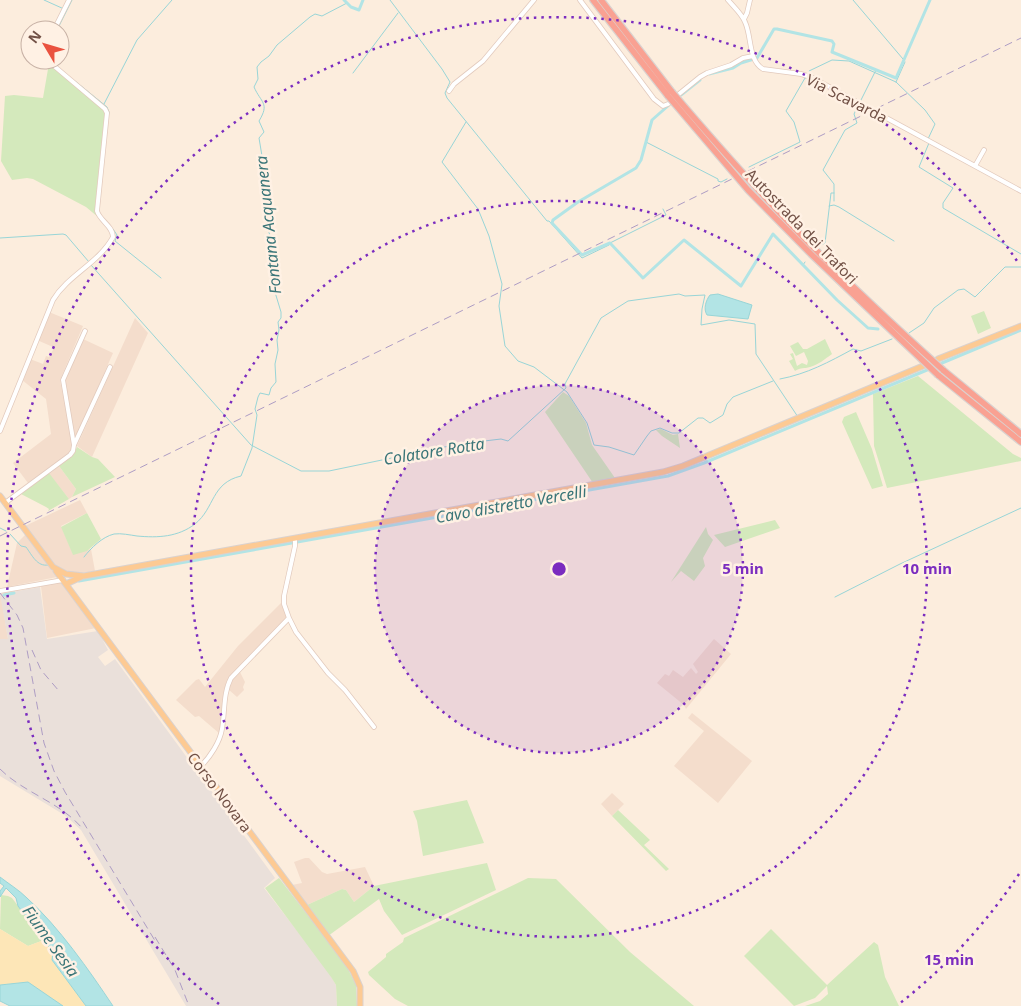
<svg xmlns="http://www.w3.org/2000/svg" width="1021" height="1006" font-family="'Noto Sans',sans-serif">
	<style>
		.residential { fill: #f4ddcc }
		.industrial { fill: #eae0da }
		.green { fill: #d4e9bc }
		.sand { fill: #fde6b7 }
		.water { fill: #b2e4e5; stroke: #98d5d7 }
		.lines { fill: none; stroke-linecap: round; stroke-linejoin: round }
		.stream { stroke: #98d5d7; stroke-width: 1 }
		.canal { stroke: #b2e4e5; stroke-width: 3 }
		.minor-casing { stroke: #e2cabd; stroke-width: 5.5 }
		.major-casing { stroke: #dad2cf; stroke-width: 7 }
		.highway-casing { stroke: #dad2cf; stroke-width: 8 }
		.minor { stroke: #fff; stroke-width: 4 }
		.major { stroke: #fdca93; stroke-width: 5 }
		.highway { stroke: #f9a192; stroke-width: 5.5 }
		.rail { stroke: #ae9dc4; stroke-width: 1; stroke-dasharray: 8 5; stroke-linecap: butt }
		.highway-bridge-casing { stroke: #dad2cf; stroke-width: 8; stroke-linecap: butt }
		.highway-bridge { stroke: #f9a192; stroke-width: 5.5 }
		.ring { fill: none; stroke: #7b2cbf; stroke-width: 2.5; stroke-dasharray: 2.5 5 }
		.labels { text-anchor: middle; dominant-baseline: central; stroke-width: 5; stroke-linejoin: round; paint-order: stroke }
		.street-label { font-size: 15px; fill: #725146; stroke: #fff1e4 }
		.water-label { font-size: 16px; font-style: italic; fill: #3a7578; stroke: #fff1e4 }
		.centre { fill: #7b2cbf; stroke: #fff1e4; stroke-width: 2.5 }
		.ring-label { font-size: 15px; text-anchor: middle; font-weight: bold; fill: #7b2cbf; stroke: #fff1e4; stroke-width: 5; stroke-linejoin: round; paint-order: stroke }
	</style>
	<rect width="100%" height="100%" fill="#fceddd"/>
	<!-- residential -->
	<path class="residential" d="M49,312L83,326L60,380L73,445L71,452L28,483L13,463L51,434L46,399L22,380L30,359L43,364L46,356L49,357L53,350V347L37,340Z
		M135,318L148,333L92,457L77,446Z
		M83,339L113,353L77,435H75L64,381Z
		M59,466L76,489L72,497L69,499L49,474Z
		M80,500L87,513L61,526L73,554L91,549L95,571L76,574L58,569L25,526Z
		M26,534L57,577L7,587L17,543Z
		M61,582L83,612L96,628L47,638L41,586Z
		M0,596H1L8,639H0Z
		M281,603L287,617L280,627L230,677L220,734L199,716L195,717L176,700L196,680L199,679L205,687L238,646Z
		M714,639L731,654L686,709L684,705L657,683L665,674L669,676L673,670L683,677L691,668L696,674L698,672L693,664Z
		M239,670L245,682L243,687L244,690L237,697L228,689L229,682Z
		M692,713L752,761L718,803L674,766L704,731L688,718Z
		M612,793L624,804L612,816L601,804Z
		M305,858H309L322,872L327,874L365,867L374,886L354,902L346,890L342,889L307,905L292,885L302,883L294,862Z"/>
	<!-- industrial -->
	<path class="industrial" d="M40,587L47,639L98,631L108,650L98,657L105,666L115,659L275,878L264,888L326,968L336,985L337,1006H186L81,830L66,816L0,776V639H8L0,594Z"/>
	<!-- green -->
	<path class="green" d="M47,62L100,105L105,111L95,208L98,217L86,207L33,179L27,178L12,180L1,161L5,96L14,95L43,98L48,69L46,66Z
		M984,311L991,328L978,334L971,316Z
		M825,339L832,354C825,359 818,365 810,367C804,369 801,367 795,371L789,361L793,359L790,354L793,353L797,366L802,363L807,365L808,361L804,352L796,356L790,346L798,342L803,349H807Z
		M918,376L1013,454L1021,458V461L887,488L874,446L873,394Z
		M563,392L569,396L586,423L592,445L615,478L593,483L545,412Z
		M856,412L872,449L883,486L872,489L842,422L844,417Z
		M661,429L673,435L678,434L680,448L662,436L656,430Z
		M77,447L92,457L98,459L115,477L72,497L76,489L59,466L74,454Z
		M49,473L69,499L48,511L49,509L46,507L21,494Z
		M87,513L101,539L87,551L73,555L61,527Z
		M775,520L780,528L725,547L714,535Z
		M706,527L708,534L713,540L703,558L705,566L694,581L681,571L671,582Z
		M467,800L484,843L423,856L417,821L413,811Z
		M618,810L650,840L644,845L669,869L666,871L612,816Z
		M487,863L496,890L402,935L384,911L379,899L328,936L307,905L342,889L346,890L354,902L374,886Z
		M279,878L346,965L356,985L357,1006H337L336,985L331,977L265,888Z
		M528,878L556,879L630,952L694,1006H408L395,999L369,975L368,972L386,957V954L403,942L404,938Z
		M1,895L8,896L12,898L44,940L28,946L0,929Z
		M771,929L827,985L874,942L878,945L885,977L899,1006H805L820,1001L828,994L827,986L815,998L794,1006L744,956Z"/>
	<!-- sand -->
	<path class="sand" d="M0,929L28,946L44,940L53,952L52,960L86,1006H63L28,982L0,985Z"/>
	<!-- water -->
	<path class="water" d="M718,294L752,305L748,319L707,315C703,309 706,300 710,295Z
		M0,877C9,884 19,890 27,898C59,927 89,970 113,1006H86L52,960L53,952L18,906L16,898L6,888L0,897V891L4,886L0,883Z
		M28,982L63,1006H10L0,1001V985Z"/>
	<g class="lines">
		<!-- stream -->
		<path class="stream" d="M44,0L64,9
			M390,0L442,69L450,82L445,93L447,98L547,221H549L582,258L609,245
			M853,0L903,59
			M57,30L72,0
			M353,73L398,13
			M811,75L809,71L832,60L849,61L896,82L925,110L935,124L928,139
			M75,81L107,107L109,112L108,118
			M896,82L905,62
			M104,104L137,40L172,0
			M466,122L442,162L478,209L489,236L502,284L499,306L505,346L518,361L534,367L567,392L587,423L594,445L609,447L634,455L647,436L651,431L660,428L672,433H679L698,418H703L710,423L723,415L727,404L733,397L773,381
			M646,142L718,179V181L721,182L727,179
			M929,143L919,167L953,188L943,203V208L1021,254
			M749,167L800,142L794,122L786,111L805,78H809
			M834,201V184L823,170L845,130L857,123L854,114L876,70
			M829,206L834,205L839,207L894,241
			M113,229L117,235L115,241L161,278
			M0,238L63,234L66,235L89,262
			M610,243L666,215L663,209
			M821,245L825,243L831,193H834
			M91,265L251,445L301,471H329L459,444L501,439L508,441L566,388L565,384L566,382L601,318L628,301L679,294L685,296L705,295L702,309L701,325L729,320L755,324L756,354L798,417
			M803,265L805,262
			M909,333L924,323L934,308L958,290L964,289L975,297L1005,267H1021
			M780,379C807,374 829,362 853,349L861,351L892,339
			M0,528L6,531
			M10,534L21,546L26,547C32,555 37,567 48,565
			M84,557C91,548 102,537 114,534C121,533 130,535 137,536C158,538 178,537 195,524C215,508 211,483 241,476L252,448L257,415L255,409L258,397L260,393L269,395L271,388L276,382L275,364L278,350L277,340L279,330L278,322L281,318V312L271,279L270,236L265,217V203L261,177L262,156L259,138L264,132L259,121C270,103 261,103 254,87L258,79L257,67L261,62L269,56L277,45L310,17L315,14L322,16L347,3
			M835,597L900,564L1021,508"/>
		<!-- canal -->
		<path class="canal" d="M344,0L351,7L359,10L363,0
			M709,74L733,68L741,63L757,58L774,29H777L832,41L834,44L832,52L896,78L930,0
			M681,95L700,80
			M669,105L652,120L641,160L636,168L578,202L553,220L552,223L582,255L610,243L643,278L684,240L741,286L773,234L837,300L868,328L878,329
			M942,363L1021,330
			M79,581L668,476L704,463L927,370
			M4,595L14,593"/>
		<!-- minor casing -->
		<g class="minor-casing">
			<path id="minor" d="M580,0L654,99L663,106L668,104
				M728,0C734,7 742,14 745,22C752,37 748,60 763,69L801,74L811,77L1021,191
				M744,19L747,13L750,0
				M54,30L69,0
				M449,91L454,84L483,61L534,0
				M679,94L700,77L707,73L731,65L743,58L753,56
				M975,166L984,150
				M0,431L53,300C68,275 99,263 113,237C113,226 100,221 97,211L107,113L105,109L47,60
				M74,445L110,367
				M5,503L70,455L73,451L74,445L63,380L85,331
				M295,538V546L284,596V604L289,618L296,632L328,673L345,690L374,727
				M0,591L63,580
				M201,766C210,757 220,742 222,729C225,712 223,693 231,678L289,618"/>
		</g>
		<!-- major casing -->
		<g class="major-casing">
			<path id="major" d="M938,359L1021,326
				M0,496L53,567L66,574L84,576L663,472L683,466L923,366
				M56,571L353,971L360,987V1006
				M66,584L81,577"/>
		</g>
		<!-- highway casing -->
		<g class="highway-casing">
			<path id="highway" d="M593,0L668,96
				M601,0L672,92
				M943,370L1021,434
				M938,375L1021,442"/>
		</g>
		<!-- minor -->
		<use href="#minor" class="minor"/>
		<!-- major -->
		<use href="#major" class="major"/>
		<!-- highway -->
		<use href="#highway" class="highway"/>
		<!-- rail -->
		<path class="rail" d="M0,536L1021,38
			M0,593L17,615L23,628L44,743L54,771L65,792L157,944
			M32,650L41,670L59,691
			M0,769C24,793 60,802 82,828
			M155,937L175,970L189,1006"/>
		<!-- highway-bridge casing -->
		<g class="highway-bridge-casing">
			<path id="highway-bridge" d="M672,92C718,146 765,200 816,250C857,292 900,331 943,370
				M668,96L748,190L811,254L938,375"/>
		</g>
		<!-- highway-bridge -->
		<use href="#highway-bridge" class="highway-bridge"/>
	</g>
	<!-- distance rings -->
	<circle cx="559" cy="569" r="184" fill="#7b2cbf" fill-opacity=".12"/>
	<g class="ring">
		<circle cx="559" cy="569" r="184"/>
		<circle cx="559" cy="569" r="368"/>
		<path d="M1019 874A552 552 0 0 1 899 1004M219 1004A552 552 0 1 1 1019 264"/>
	</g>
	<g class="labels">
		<!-- street labels -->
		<g class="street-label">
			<text transform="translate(847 98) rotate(27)">Via Scavarda</text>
			<text transform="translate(802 226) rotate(46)">Autostrada dei Trafori</text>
			<text transform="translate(220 792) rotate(53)">Corso Novara</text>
		</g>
		<!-- water labels -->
		<g class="water-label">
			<text transform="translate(268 225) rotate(-96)">Fontana Acquanera</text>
			<text transform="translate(434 451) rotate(-9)">Colatore Rotta</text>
			<text transform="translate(511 504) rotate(-10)">Cavo distretto Vercelli</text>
			<text transform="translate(51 941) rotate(54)">Fiume Sesia</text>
		</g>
	</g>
	<circle cx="559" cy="569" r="8" class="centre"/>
	<g class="ring-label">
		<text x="743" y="574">5 min</text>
		<text x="927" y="574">10 min</text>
		<text x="949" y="965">15 min</text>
	</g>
	<!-- north arrow -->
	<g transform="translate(45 45) rotate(308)"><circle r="24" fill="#fff1e4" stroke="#c7b1a5"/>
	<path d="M0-4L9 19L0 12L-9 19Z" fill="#ea523f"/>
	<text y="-8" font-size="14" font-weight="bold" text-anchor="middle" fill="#725146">N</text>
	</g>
</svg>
